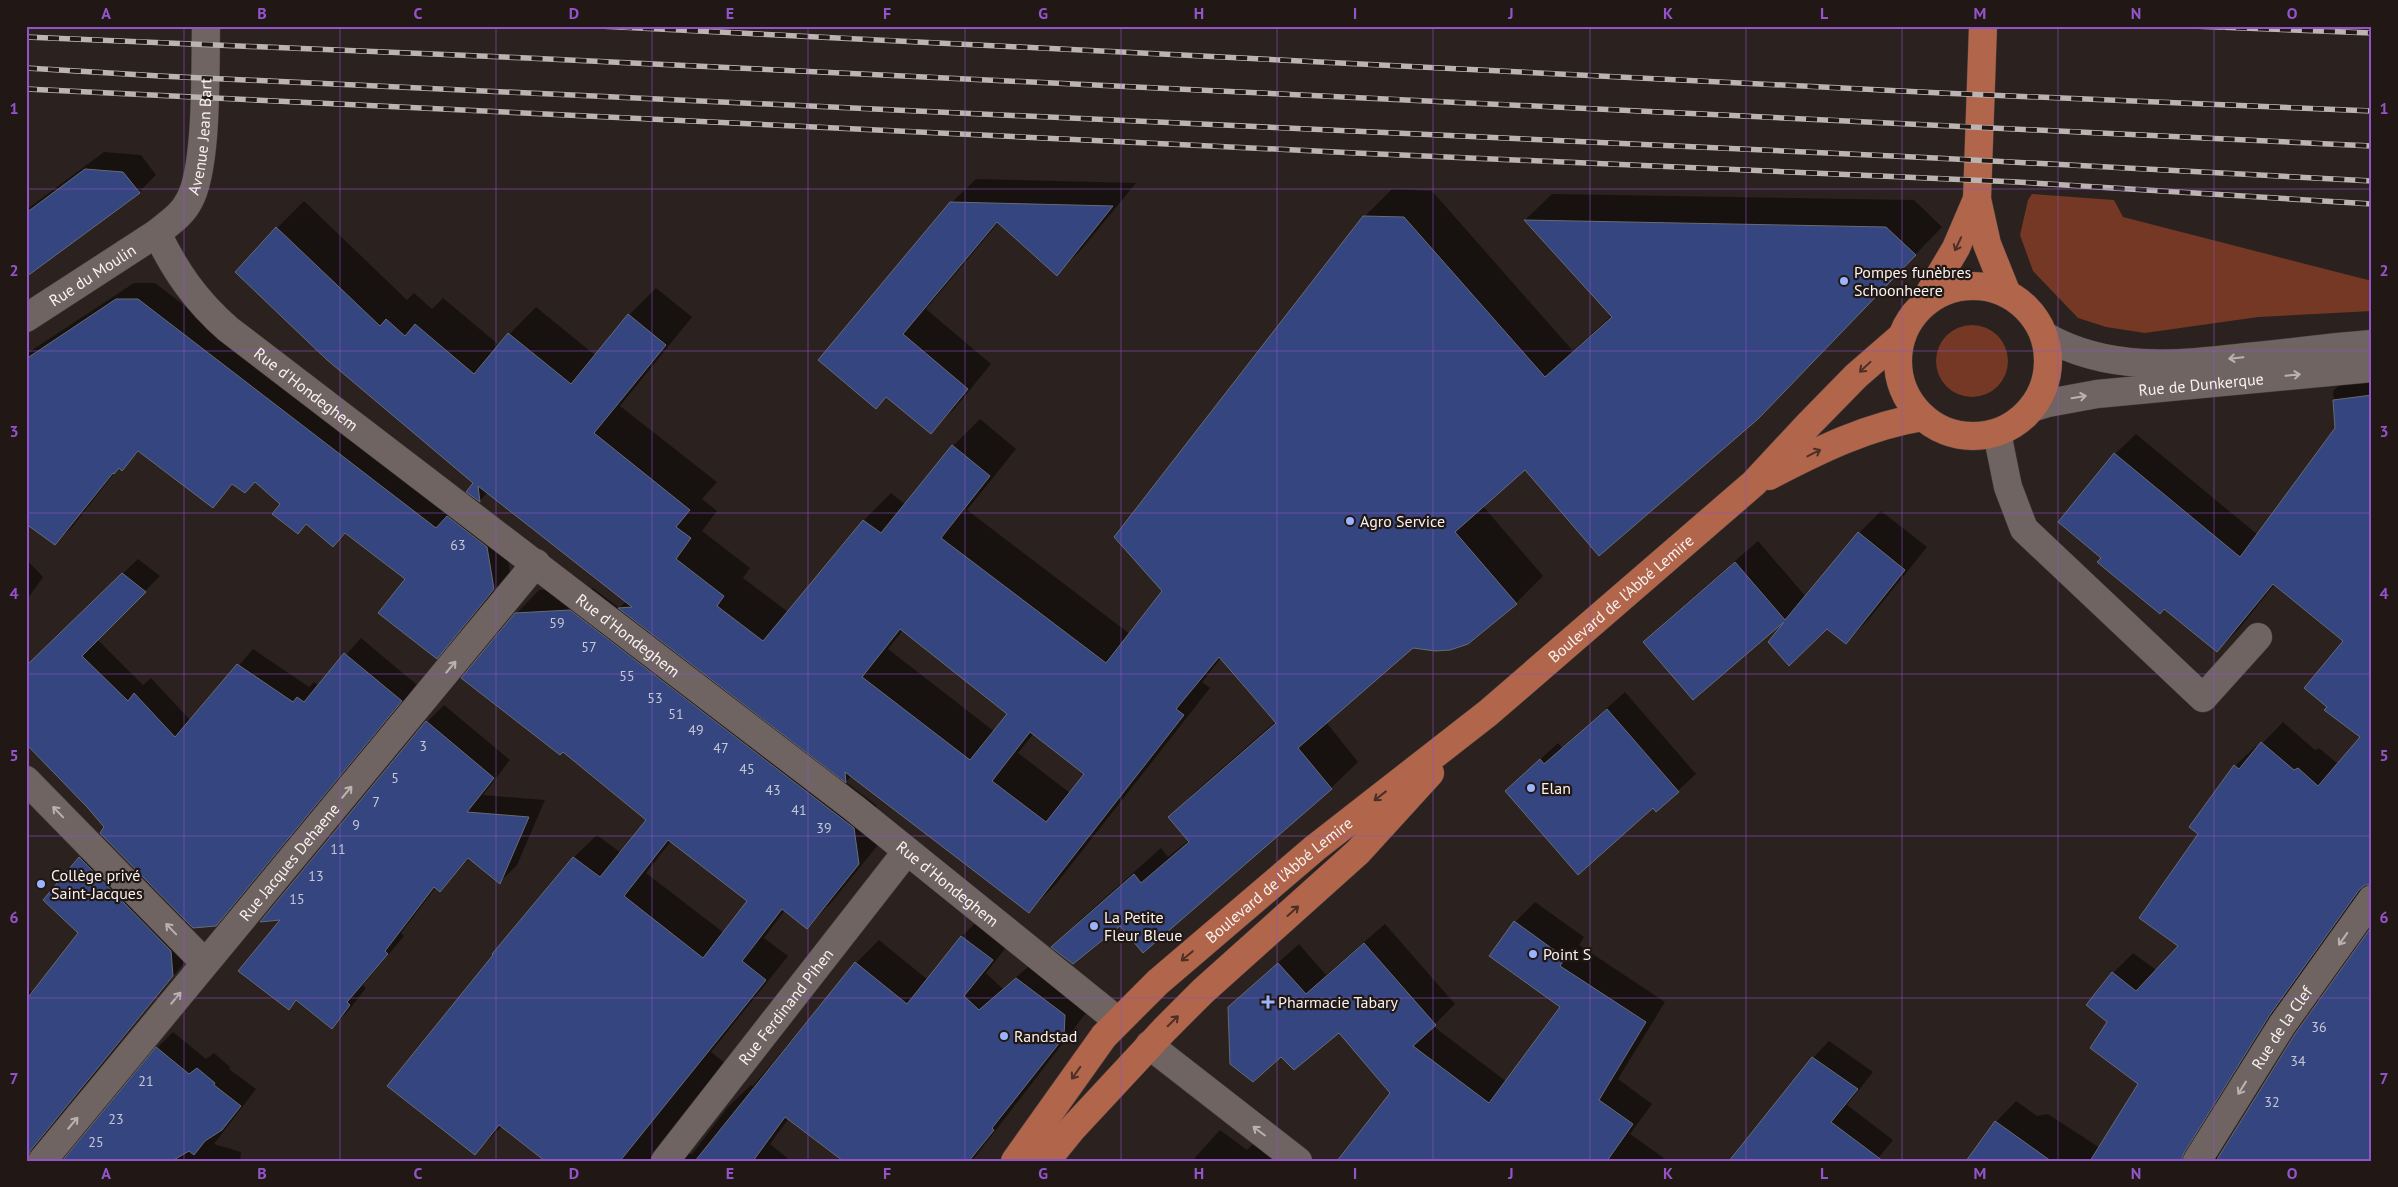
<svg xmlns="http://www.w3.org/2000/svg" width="2398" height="1187" font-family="'PT Sans',sans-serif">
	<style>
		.green { fill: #743824 }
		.shadow { fill: #0007; fill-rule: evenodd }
		.building { fill: #35457f; stroke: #676b74; fill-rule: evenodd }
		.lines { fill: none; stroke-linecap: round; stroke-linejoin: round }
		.minor-casing { stroke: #453e3b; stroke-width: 29 }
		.major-casing { stroke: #453e3b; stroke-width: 29 }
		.minor { stroke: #6f6461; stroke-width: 28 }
		.major { stroke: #b1654b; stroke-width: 28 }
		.rail-casing { stroke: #bbb4b2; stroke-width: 5.5 }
		.rail { stroke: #211815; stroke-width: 4; stroke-dasharray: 11; stroke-linecap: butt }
		.oneway { stroke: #4c2f25 }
		.oneway2 { stroke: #bab2b0 }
		.grid { fill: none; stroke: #9454c9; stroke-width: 1; stroke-opacity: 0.55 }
		.poi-dot { fill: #9cb4fd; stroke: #211815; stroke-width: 2 }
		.labels { text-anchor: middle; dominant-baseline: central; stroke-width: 4.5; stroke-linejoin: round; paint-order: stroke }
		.number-label { font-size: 14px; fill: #c7c7d4 }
		.street-label { font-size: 16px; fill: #f8f2f0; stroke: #211815 }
		.poi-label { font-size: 16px; fill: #f8f2f0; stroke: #211815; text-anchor: start }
		.neatline { fill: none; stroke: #9454c9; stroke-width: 2 }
		.grid-label { font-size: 16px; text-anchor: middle; font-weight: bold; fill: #9454c9 }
	</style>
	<rect width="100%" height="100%" fill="#2b221f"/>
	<!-- green -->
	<path class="green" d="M2032,194L2114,200L2123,217L2372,281V311L2258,317L2145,333L2106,327L2078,318L2033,271L2020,235L2028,200Z
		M1936 361a36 36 0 1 1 72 0a36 36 0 1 1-72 0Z"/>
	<!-- shadow -->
	<path class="shadow" d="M104,152L141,155L156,175L139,192L26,273V210Z
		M976,179L1136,183L1081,250L1057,274L999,222L926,309L991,364L955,408L931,432L887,396L876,407L820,360L951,203Z
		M1392,189L1432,191L1573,351L1612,315L1525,220L1552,194L1914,200L1942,227L1785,390L1525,469L1483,506L1543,576L1516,603L1413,647L1326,722L1358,762L1331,788L1120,925L1053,947L1080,920L1161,848L1168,857L1189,840L1169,818L1196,791L1276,721L1221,658L1202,682L1210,688L1056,884L1029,911L852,775L846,782L876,805L882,840L830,904L807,927L785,910L764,938L788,956L711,1052L725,1063L687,1154H692L728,1107L751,1085L753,1086L856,963L879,940L928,980L962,936L985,914L1015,936L986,973L1003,989L1040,956L1087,992L1086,1013L972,1161H836L839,1156L789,1118L770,1144L791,1161H547L502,1126L475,1153L495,955L493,954L574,857L597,835L621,853L648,820L516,614L539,590L593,588L619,608L627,601L488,492L480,501L468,492L475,483L277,228L304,201L407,300L414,293L432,309L443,298L499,345L536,307L596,356L629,315L656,288L692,317L620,406L717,482L702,499L717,511L702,531L750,568L743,578L788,612L864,520L891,493L906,505L953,446L980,419L1016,449L967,510L1130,634L1163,591L1364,217ZM903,630L1009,714L995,732L888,649ZM1034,733L1086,773L1070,793L1018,753ZM671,841L749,901L724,933L646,873Z
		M134,283H155L453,512L504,530L510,572L453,640L437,657L407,579L346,533L333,546L307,523L298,533L281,504L255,481L234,483L213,506L140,451L122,469L120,467L117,470L72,527L55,543L26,522V354Z
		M2354,371L2372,372V867L2362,882L2367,885L2289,995L2209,1154L2217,1157L2340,1161H1967L1996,1122L2016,1101L2037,1116L2048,1114L2100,1148L2140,1084L2109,1022L2113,973L2133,953L2156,970L2179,945L2200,834L2235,766L2256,746L2258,748L2283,722L2315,750L2319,748L2338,764L2361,736L2329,707L2345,641L2275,584L2238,630L2217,651L2103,557L2115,454L2136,434L2258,535L2337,428L2333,391Z
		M1881,511L1927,547L1868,620L1846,643L1827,628L1787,617L1693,698L1645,642L1667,620L1758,541L1806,597L1859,533Z
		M26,559L43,577L26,601Z
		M138,559L160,576L97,639L143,685L151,678L191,721L253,649L309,687L314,682L319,686L361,638L417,685L232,908L215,925L106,827L26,667Z
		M1625,692L1696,774L1657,810L1653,806L1506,791L1558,743L1562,748Z
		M444,705L510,760L483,795L545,800L517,865L500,882L470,858L440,890L436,887L401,933L404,936L363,985L366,988L349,1010L332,1028L297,1000L288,1009L283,918L427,722Z
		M96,842L188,958L46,1134L42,1142L56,1161H26V988L33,993L79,933L45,900Z
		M1535,902L1584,937L1579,945L1665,1002L1618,1079L1652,1104L1630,1134L1664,1158L1662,1161H1339L1391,1093L1339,1031L1229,1007L1299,944L1326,975L1385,924L1455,1004L1433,1026L1507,1082L1561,1007L1491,956L1515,922Z
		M173,1032L206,1059L214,1053L230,1067L229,1069L256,1089L214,1144L241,1152L240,1161H58L65,1160L157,1048Z
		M1829,1041L1873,1072L1847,1105L1893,1140L1876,1161H1731L1813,1058Z
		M1220,1130L1247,1150L1264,1133L1298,1161H1192Z"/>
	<!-- building -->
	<path class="building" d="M85,169L123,172L140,193L26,277V213Z
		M950,202L1113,206L1057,276L997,222L903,334L968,389L931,434L886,397L876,409L818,360Z
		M1363,216L1404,217L1545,377L1612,317L1524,220L1886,227L1916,255L1758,419L1599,556L1525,470L1455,532L1517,604L1468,644L1450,650L1435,651L1413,648L1298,748L1332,789L1143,953L1120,926L1073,964L1051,947L1134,874L1141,883L1189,842L1168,817L1276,723L1219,657L1176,709L1184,715L1029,913L845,772L846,783L618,608L632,607L478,486L480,502L466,492L473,483L326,359L235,272L276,227L380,326L386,319L405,336L415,324L474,374L508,333L571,384L628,314L666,345L594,433L690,510L676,527L691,538L676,559L724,596L717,606L763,641L863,520L881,533L952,445L990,476L941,538L1106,663L1162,591L1114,537ZM900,629L1007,714L970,760L862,677ZM1030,732L1084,774L1046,822L992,781Z
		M116,299H138L436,528L447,516L487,547L494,589L437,659L378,613L405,579L345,533L333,547L306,524L298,534L272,514L280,504L255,482L245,493L232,484L213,508L138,451L122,471L119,468L114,474L113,473L55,545L26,524V359Z
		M2372,395V884L2365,885L2359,890L2269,1016L2184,1153L2181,1161H2090L2138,1084L2090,1048L2107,1022L2086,1005L2112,972L2136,991L2178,946L2139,918L2198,834L2189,827L2234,765L2239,769L2261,742L2294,770L2298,768L2318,786L2360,737L2324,710L2327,707L2304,688L2343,641L2273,584L2217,652L2164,609L2160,614L2097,562L2101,558L2058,522L2114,453L2240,557L2335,428L2333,400Z
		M1858,532L1905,570L1846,644L1827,629L1789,666L1768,642L1784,622L1693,700L1643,642L1735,562L1785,620Z
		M122,573L146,592L82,656L128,701L134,693L175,737L237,664L293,702L297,697L304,702L344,653L402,701L216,926L193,928L100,833L104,827L87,807L26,744V666Z
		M570,610L854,828L859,864L807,929L782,909L742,961L766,980L620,1161H545L499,1125L475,1155L387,1086L493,955L492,954L573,857L600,877L646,820L563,752L560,755L461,678L515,613ZM668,840L747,901L703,958L624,896Z
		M1607,709L1679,792L1656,812L1653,808L1578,875L1505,791L1540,759L1544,764Z
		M426,721L494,778L467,812L529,817L500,884L468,858L440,892L434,887L385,951L388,954L347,1002L350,1005L332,1029L296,1000L289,1010L238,971L280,920L260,922Z
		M79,857L171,951L173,976L30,1151L26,1161V1000L78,933L43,900Z
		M1514,921L1565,958L1560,966L1646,1022L1599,1100L1633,1124L1607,1161H1337L1390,1093L1339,1033L1294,1070L1281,1057L1253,1082L1230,1064L1228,1007L1278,963L1306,994L1364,943L1436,1025L1413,1046L1489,1103L1560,1007L1489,956Z
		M2372,926V1161H2216L2295,1034Z
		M961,936L993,960L964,996L979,1010L1016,978L1065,1015L1064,1037L992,1128L994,1130L969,1161H843L785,1117L753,1161H695L855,962L907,1004Z
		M156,1047L189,1074L197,1068L215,1083L214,1085L241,1106L222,1130L205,1141L194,1155L189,1151L172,1161H62Z
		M1812,1057L1858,1089L1831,1122L1883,1161H1729Z
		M1995,1121L2051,1161H1966Z"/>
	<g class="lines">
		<!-- minor casing -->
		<g class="minor-casing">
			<g id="minor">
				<path id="s1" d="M157,233C175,271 196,301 228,329L854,808L1118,1021"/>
				<path id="s2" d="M26,318L157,233C169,223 182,215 189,201C208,168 205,67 206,26"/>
				<path d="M2045,336C2108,372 2177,365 2246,357C2288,353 2330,347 2372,344"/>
				<path id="s3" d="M2032,408L2048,403L2097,394L2372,368"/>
				<path d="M1997,433L2008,487L2024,529L2203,698L2258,637"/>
				<path d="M26,780L205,963"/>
				<path d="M1149,1045L1298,1161"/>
				<path id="s4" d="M42,1161L536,563"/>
				<path id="s5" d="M665,1161L907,851"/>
				<path id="s6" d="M2197,1161L2282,1025L2372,899"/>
			</g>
		</g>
		<!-- major casing -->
		<g class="major-casing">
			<g id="major">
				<path d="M1983,26L1977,199L1987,244L2007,294"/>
				<circle cx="1973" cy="361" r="75"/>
				<path d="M1923,304L1956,248L1977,199"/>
				<path d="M1769,476C1819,450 1867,426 1923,417"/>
				<path id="s7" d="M1015,1161L1104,1036L1158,982L1315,848L1488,713L1754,483L1809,424L1856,376L1902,336"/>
				<path d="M1046,1161L1072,1129L1165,1029L1203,991L1358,852L1430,773"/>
			</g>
		</g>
		<!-- minor -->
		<use href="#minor" class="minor"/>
		<!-- major -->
		<use href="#major" class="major"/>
		<!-- rail casing -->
		<g class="rail-casing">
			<path id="rail" d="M599,26L1941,93L2372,111
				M2192,26L2372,33
				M26,37L527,58L2372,146
				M26,68L160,76L1935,158L2372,181
				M26,89L1356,153L2017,182L2372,204"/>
		</g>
		<!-- rail -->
		<use href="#rail" class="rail"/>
	</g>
	<!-- one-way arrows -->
	<defs><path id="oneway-shaft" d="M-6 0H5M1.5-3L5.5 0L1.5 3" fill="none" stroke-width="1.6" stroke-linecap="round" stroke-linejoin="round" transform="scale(1.25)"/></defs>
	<g class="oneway">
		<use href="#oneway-shaft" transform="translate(1958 244) rotate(115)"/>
		<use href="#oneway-shaft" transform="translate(1865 367) rotate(137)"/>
		<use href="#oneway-shaft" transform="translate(1814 453) rotate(-27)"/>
		<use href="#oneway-shaft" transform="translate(1380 796) rotate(142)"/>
		<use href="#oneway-shaft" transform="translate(1293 911) rotate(-42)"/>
		<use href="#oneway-shaft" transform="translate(1187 956) rotate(140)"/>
		<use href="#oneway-shaft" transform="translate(1173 1021) rotate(-45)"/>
		<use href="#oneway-shaft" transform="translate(1076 1073) rotate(125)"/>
	</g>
	<g class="oneway2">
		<use href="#oneway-shaft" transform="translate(2236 358) rotate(174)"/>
		<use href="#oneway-shaft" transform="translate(2293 375) rotate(-6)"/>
		<use href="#oneway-shaft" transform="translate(2079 397) rotate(-9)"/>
		<use href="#oneway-shaft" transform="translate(451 667) rotate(-50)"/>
		<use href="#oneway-shaft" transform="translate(347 792) rotate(-50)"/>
		<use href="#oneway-shaft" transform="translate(58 812) rotate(-134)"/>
		<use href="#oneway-shaft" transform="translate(171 929) rotate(-134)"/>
		<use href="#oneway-shaft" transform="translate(2343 939) rotate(125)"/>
		<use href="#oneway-shaft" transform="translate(176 998) rotate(-50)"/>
		<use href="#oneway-shaft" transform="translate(2242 1088) rotate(122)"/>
		<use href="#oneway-shaft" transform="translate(73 1123) rotate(-50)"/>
		<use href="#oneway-shaft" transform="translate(1259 1131) rotate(-143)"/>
	</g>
	<!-- grid -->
	<path class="grid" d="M184,26V1161M340,26V1161M496,26V1161M652,26V1161M808,26V1161M965,26V1161M1121,26V1161M1277,26V1161M1433,26V1161M1590,26V1161M1746,26V1161M1902,26V1161M2058,26V1161M2214,26V1161M26,189H2372M26,351H2372M26,513H2372M26,674H2372M26,836H2372M26,998H2372"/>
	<!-- markers -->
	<g class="poi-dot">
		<circle cx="1844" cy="281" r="5"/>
		<circle cx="1350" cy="521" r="5"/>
		<circle cx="1531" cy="788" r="5"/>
		<circle cx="41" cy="884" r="5"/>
		<circle cx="1094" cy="926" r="5"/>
		<circle cx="1533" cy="954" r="5"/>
		<path d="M1265.5 994.5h5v5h5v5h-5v5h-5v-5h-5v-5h5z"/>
		<circle cx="1004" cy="1036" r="5"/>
	</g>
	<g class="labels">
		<!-- number labels -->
		<g class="number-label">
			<text x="458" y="545">63</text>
			<text x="557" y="623">59</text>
			<text x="589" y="647">57</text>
			<text x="627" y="676">55</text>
			<text x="655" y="698">53</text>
			<text x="676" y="714">51</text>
			<text x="696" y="730">49</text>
			<text x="423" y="746">3</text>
			<text x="721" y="748">47</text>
			<text x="747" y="769">45</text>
			<text x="395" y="778">5</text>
			<text x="773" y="790">43</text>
			<text x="376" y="802">7</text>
			<text x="799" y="810">41</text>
			<text x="356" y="825">9</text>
			<text x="824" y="828">39</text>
			<text x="338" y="849">11</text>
			<text x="316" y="876">13</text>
			<text x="297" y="899">15</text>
			<text x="2319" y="1027">36</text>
			<text x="2298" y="1061">34</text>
			<text x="146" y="1081">21</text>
			<text x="2272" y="1102">32</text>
			<text x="116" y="1119">23</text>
			<text x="96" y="1142">25</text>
		</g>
		<!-- street labels -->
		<g class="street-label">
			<text stroke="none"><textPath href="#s2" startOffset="268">Avenue Jean Bart</textPath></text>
			<text stroke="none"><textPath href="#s2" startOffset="79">Rue du Moulin</textPath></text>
			<text stroke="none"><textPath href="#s3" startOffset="171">Rue de Dunkerque</textPath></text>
			<text stroke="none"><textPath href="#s1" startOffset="219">Rue d'Hondeghem</textPath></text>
			<text stroke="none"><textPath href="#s7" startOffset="831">Boulevard de l'Abbé Lemire</textPath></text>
			<text stroke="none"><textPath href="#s1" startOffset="624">Rue d'Hondeghem</textPath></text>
			<text stroke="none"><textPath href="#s4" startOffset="388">Rue Jacques Dehaene</textPath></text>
			<text stroke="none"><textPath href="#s7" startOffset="388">Boulevard de l'Abbé Lemire</textPath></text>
			<text stroke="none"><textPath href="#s1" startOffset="1029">Rue d'Hondeghem</textPath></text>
			<text stroke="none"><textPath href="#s5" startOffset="196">Rue Ferdinand Pihen</textPath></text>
			<text stroke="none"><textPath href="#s6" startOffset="158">Rue de la Clef</textPath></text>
		</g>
		<!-- poi labels -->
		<g class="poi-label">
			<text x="1854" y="272">Pompes funèbres<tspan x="1854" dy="18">Schoonheere</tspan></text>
			<text x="1360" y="521">Agro Service</text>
			<text x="1541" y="788">Elan</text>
			<text x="51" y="875">Collège privé<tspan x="51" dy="18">Saint-Jacques</tspan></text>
			<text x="1104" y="917">La Petite<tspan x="1104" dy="18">Fleur Bleue</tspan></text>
			<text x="1543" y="954">Point S</text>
			<text x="1278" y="1002">Pharmacie Tabary</text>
			<text x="1014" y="1036">Randstad</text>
		</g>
	</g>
	<!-- border -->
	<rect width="2398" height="1187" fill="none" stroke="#211815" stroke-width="55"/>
	<rect x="28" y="28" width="2342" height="1132" class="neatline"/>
	<g class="grid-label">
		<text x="106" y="19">A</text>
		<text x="262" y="19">B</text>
		<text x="418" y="19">C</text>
		<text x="574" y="19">D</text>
		<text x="730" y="19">E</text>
		<text x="887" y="19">F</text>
		<text x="1043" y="19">G</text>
		<text x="1199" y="19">H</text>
		<text x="1355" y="19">I</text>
		<text x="1511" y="19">J</text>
		<text x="1668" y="19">K</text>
		<text x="1824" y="19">L</text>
		<text x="1980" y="19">M</text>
		<text x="2136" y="19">N</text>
		<text x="2292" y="19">O</text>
		<text x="14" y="114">1</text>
		<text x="2384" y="114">1</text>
		<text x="14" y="276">2</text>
		<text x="2384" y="276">2</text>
		<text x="14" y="437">3</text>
		<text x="2384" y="437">3</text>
		<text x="14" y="599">4</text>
		<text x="2384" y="599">4</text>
		<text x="14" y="761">5</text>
		<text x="2384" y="761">5</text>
		<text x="14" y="923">6</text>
		<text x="2384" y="923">6</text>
		<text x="14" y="1084">7</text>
		<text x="2384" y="1084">7</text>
		<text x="106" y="1179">A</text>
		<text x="262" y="1179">B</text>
		<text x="418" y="1179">C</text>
		<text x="574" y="1179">D</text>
		<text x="730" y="1179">E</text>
		<text x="887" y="1179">F</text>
		<text x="1043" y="1179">G</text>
		<text x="1199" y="1179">H</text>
		<text x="1355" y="1179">I</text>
		<text x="1511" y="1179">J</text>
		<text x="1668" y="1179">K</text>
		<text x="1824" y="1179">L</text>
		<text x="1980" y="1179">M</text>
		<text x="2136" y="1179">N</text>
		<text x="2292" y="1179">O</text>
	</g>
</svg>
